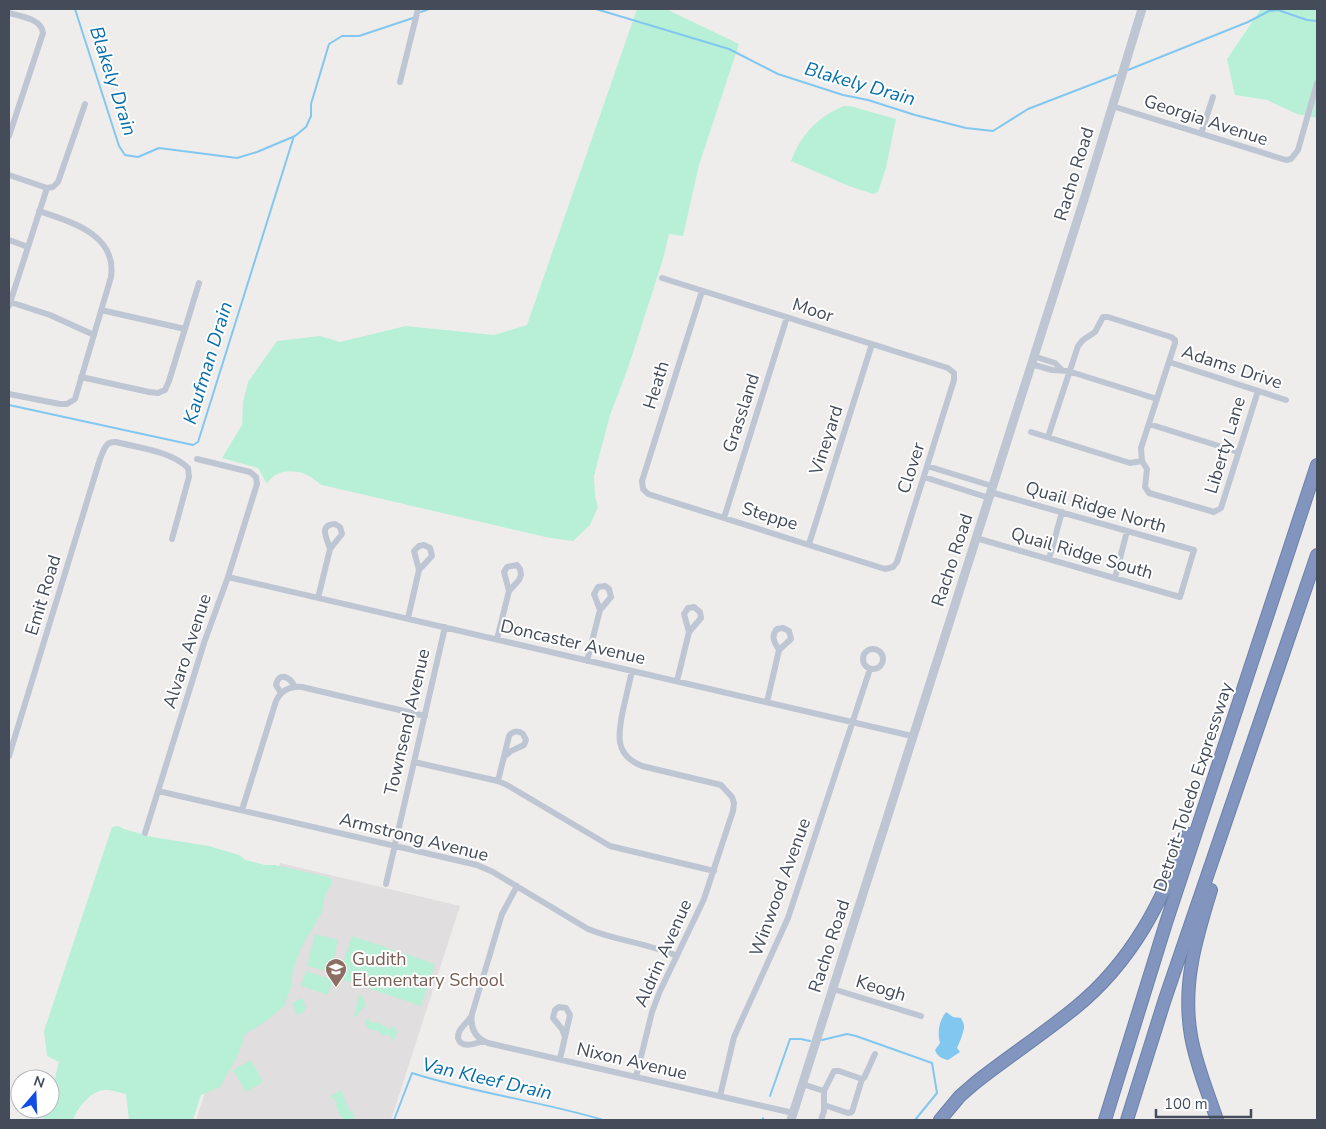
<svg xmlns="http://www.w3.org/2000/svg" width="1326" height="1129" font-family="'Nunito Sans',sans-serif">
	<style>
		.education { fill: #e0dede }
		.green { fill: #b7f0d6 }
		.water { fill: #82c7ef }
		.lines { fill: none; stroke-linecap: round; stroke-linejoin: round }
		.stream { stroke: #82c7ef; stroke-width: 2 }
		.motorway-casing { stroke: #6d80aa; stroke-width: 14 }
		.minor { stroke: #bfc6d3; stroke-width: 6 }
		.tertiary { stroke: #bfc6d3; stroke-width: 9 }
		.motorway { stroke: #8195be; stroke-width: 12 }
		.labels { text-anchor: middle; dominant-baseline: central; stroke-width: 4; stroke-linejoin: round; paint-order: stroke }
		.street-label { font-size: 18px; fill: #444c5a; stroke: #fff }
		.education-label { font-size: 18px; fill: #785e54; stroke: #fff; text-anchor: start }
		.water-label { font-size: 19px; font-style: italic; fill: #066eab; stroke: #fff }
	</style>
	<rect width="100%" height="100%" fill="#efedec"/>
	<!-- education -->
	<path class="education" d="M280,863L460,906L391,1120H196Z"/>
	<!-- green -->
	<path class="green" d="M637,9H666L739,44L699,165L683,236L669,234L663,259L628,368L610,415L594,476L595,496L598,507L590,525L573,541L550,538L322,485C317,482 311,476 305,474C292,469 274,470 267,484L258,468L222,458L242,425L243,402L248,382L277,341L320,336L340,342L406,326L494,335L527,325Z
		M1261,9H1317V118L1297,114L1267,100L1235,95L1227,59Z
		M844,106H850L896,119L886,168L878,192L873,194L849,186L791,161C801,135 818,116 844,106Z
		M118,826L124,829L152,837L209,846L239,855L246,860L265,865H275L328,877L331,879V885L325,896L322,912L301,948L293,969L291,987L284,1006L266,1021L245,1034L238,1055L220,1087L201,1095L193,1120H129L126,1094C118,1092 107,1088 99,1091C87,1096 77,1109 73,1120H43L46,1109H50V1098L59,1062L47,1056L44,1031L112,827Z
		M315,934L338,940L331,972L307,966Z
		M352,936L435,964L421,1006L338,978Z
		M306,971L333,980L328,995L301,986Z
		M359,994L364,999L365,1007L360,1011L355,1018L354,1016Z
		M302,998L306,1007L304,1012L297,1015L292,1003Z
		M368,1018L370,1022L379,1023L389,1029L394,1026L397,1032L395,1038L388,1043L392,1039L389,1034L384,1036L378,1031L368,1029L365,1021Z
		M251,1060L263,1082L246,1092L233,1070Z
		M341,1090L350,1112L353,1111L355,1120H343L335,1105L337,1103L333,1098L329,1097Z"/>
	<!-- water -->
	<path class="water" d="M946,1012L953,1017L961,1018C962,1021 964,1023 964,1026C965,1029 959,1044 957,1048L960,1052L948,1060C942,1059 937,1056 935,1050L940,1043C937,1032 939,1021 946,1012Z"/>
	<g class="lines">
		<!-- stream -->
		<path class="stream" d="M75,9L119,146L125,155L138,157L159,148L237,158L257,152L295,136L306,127L311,116V104L329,44L342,36H359L413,18
			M596,9L729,49L778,74L843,95L868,100L915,115L966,128L993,131L1028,109L1116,75
			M421,12L429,9
			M1128,70L1248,22L1269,11L1278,10L1307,20L1317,21
			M9,405L193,445L198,442L294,136
			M822,1040L847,1034L856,1036L932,1063L937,1093L915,1120
			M770,1096L790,1039H801L810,1041
			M394,1120L412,1073C474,1093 540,1101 603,1120
			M763,1120V1118"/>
		<!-- motorway casing -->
		<g class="motorway-casing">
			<path id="motorway" d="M1211,890C1196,939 1182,984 1191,1036C1196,1065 1208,1093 1217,1120
				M940,1120L960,1096L975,1083C1008,1057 1043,1034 1075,1008C1133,961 1162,901 1188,834
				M1105,1120L1166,923L1317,465
				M1127,1120L1165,999L1317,555"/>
		</g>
		<!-- minor -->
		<path class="minor" d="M9,13C20,16 42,19 43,33L9,136
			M400,82L418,9
			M1112,106L1286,160L1291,159L1298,150L1317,83
			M1201,134L1213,97
			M9,175L47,188
			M47,188L53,187L58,182L85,104
			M9,240L28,247
			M662,278L948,368L954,373V380L897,562L893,567L885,569L648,494L643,489L642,481L702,291
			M10,302L50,315L94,335
			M9,306L47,188
			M101,310L185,329
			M1033,356L1055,363L1061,369
			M1169,362L1286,400
			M1031,364L1052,370L1068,371L1157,399
			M81,377L149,392L158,393L165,390L169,381L199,283
			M9,394L60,404H67L75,399L111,277C117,234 71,222 39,211
			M1149,424L1238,452
			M1031,432L1130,463L1142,461
			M1048,437L1078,346L1083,340L1095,332L1103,317H1108L1171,337L1175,340V343L1141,448L1142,461L1147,469L1145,487L1149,493L1214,512L1221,508L1258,391
			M927,466L992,486
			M924,477L989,498
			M724,518L787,317
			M976,538L1180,597L1194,550L990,492
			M809,544L872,344
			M1049,559L1062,512
			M228,577L912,736
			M1115,578L1127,531
			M318,598L330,549L342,534L340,527L335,524C318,525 327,538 330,549
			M408,618L419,570L432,556L430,548L424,545L419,546L414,551L419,570
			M497,639L509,591L519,580L521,575L520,569L517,565L507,567L504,572L509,591
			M863 659a10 10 0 1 1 20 0a10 10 0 1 1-20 0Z
			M587,661L600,610L611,597L609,589L605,586L598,587L594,594L600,610
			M632,671C629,684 626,697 623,710C618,734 614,755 642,766L721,785L732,797L734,803L733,811L704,899L660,991L652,1012L636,1077
			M677,681L689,632L684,614L688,608L694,607L700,612L701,618L689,632
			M281,693L276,685C279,671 290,677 295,687
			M767,702L779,650L791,639L789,631L783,628L777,629C770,637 775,643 779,650
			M9,756L100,459C104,450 105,441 116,442C139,448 171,451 188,468L189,477L172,539
			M414,762L498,781L507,785L610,846L714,871
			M498,781L509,736C512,731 518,730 523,734L526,740L524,745L511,751L504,757
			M158,791L477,865L493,872L588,929C617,941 648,943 677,956
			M242,810L276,701C281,691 290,686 302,687L425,716
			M145,833L204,643L228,577L257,484L256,477L250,472L197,459
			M386,884L445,627
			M517,886L502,914L472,1014C470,1028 475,1038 488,1043L793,1113
			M833,989L921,1016
			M470,1018C467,1022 463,1026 460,1030C458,1033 458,1035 458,1038C461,1049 475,1044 483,1041
			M560,1059L570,1015L566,1008L559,1007L555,1010L553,1018L562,1029L565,1037
			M802,1084L824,1091V1111L821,1120
			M824,1091L834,1071H839L862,1079L864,1078L875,1054
			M720,1096L734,1037L788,918L870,669
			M824,1105L848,1113L852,1112L862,1079"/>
		<!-- tertiary -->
		<path class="tertiary" d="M791,1120L1086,193L1142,9"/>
		<!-- motorway -->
		<use href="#motorway" class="motorway"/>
	</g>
	<!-- icons -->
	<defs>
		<g id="school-pin" transform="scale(1.125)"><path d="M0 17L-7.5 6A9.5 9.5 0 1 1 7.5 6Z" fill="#8d6e63" stroke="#fff"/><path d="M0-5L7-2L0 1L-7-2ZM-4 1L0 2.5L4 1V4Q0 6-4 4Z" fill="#fff"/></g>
	</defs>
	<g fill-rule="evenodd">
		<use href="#school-pin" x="336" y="969"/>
	</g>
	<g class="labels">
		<!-- street labels -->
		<g class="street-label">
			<text transform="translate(1206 120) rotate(18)">Georgia Avenue</text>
			<text transform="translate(1074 174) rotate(-73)">Racho Road</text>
			<text transform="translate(813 310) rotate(18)">Moor</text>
			<text transform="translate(1232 367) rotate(18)">Adams Drive</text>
			<text transform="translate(656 385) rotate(-73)">Heath</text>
			<text transform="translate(741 413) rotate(-72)">Grassland</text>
			<text transform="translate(826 440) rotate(-72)">Vineyard</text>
			<text transform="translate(1225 445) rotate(-73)">Liberty Lane</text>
			<text transform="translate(911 468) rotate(-72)">Clover</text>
			<text transform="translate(1096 507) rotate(16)">Quail Ridge North</text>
			<text transform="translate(770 516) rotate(17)">Steppe</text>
			<text transform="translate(1082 553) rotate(16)">Quail Ridge South</text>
			<text transform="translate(952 560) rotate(-72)">Racho Road</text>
			<text transform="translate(43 595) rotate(-73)">Emit Road</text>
			<text transform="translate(573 642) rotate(13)">Doncaster Avenue</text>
			<text transform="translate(187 651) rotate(-72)">Alvaro Avenue</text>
			<text transform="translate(407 722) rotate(-77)">Townsend Avenue</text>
			<text transform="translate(1193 787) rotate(-72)">Detroit-Toledo Expressway</text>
			<text transform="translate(414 837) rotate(14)">Armstrong Avenue</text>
			<text transform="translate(780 887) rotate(-70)">Winwood Avenue</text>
			<text transform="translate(829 946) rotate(-72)">Racho Road</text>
			<text transform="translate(663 953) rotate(-66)">Aldrin Avenue</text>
			<text transform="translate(881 988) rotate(17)">Keogh</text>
			<text transform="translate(632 1061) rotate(13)">Nixon Avenue</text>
		</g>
		<!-- education labels -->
		<g class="education-label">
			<text x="352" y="959">Gudith<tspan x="352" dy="21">Elementary School</tspan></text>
		</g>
		<!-- water labels -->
		<g class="water-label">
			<text transform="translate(113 81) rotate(72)">Blakely Drain</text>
			<text transform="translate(860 84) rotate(16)">Blakely Drain</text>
			<text transform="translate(208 363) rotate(-73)">Kaufman Drain</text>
			<text transform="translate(487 1079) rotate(13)">Van Kleef Drain</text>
		</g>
	</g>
	<!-- border -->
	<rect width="1326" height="1129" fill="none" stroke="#444c5a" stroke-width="20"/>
	<!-- north arrow -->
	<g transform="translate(35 1094) rotate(19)"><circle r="24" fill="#ffffff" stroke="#b4b7bd"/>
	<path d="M0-4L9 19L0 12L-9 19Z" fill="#114ce4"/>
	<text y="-8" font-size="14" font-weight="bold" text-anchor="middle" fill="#444c5a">N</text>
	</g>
	<!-- scale -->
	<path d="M1156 1109v8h95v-8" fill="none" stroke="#444c5a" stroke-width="2.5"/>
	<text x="1164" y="1109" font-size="15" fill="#444c5a" stroke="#ffffff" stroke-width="4" paint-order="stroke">100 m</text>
</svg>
